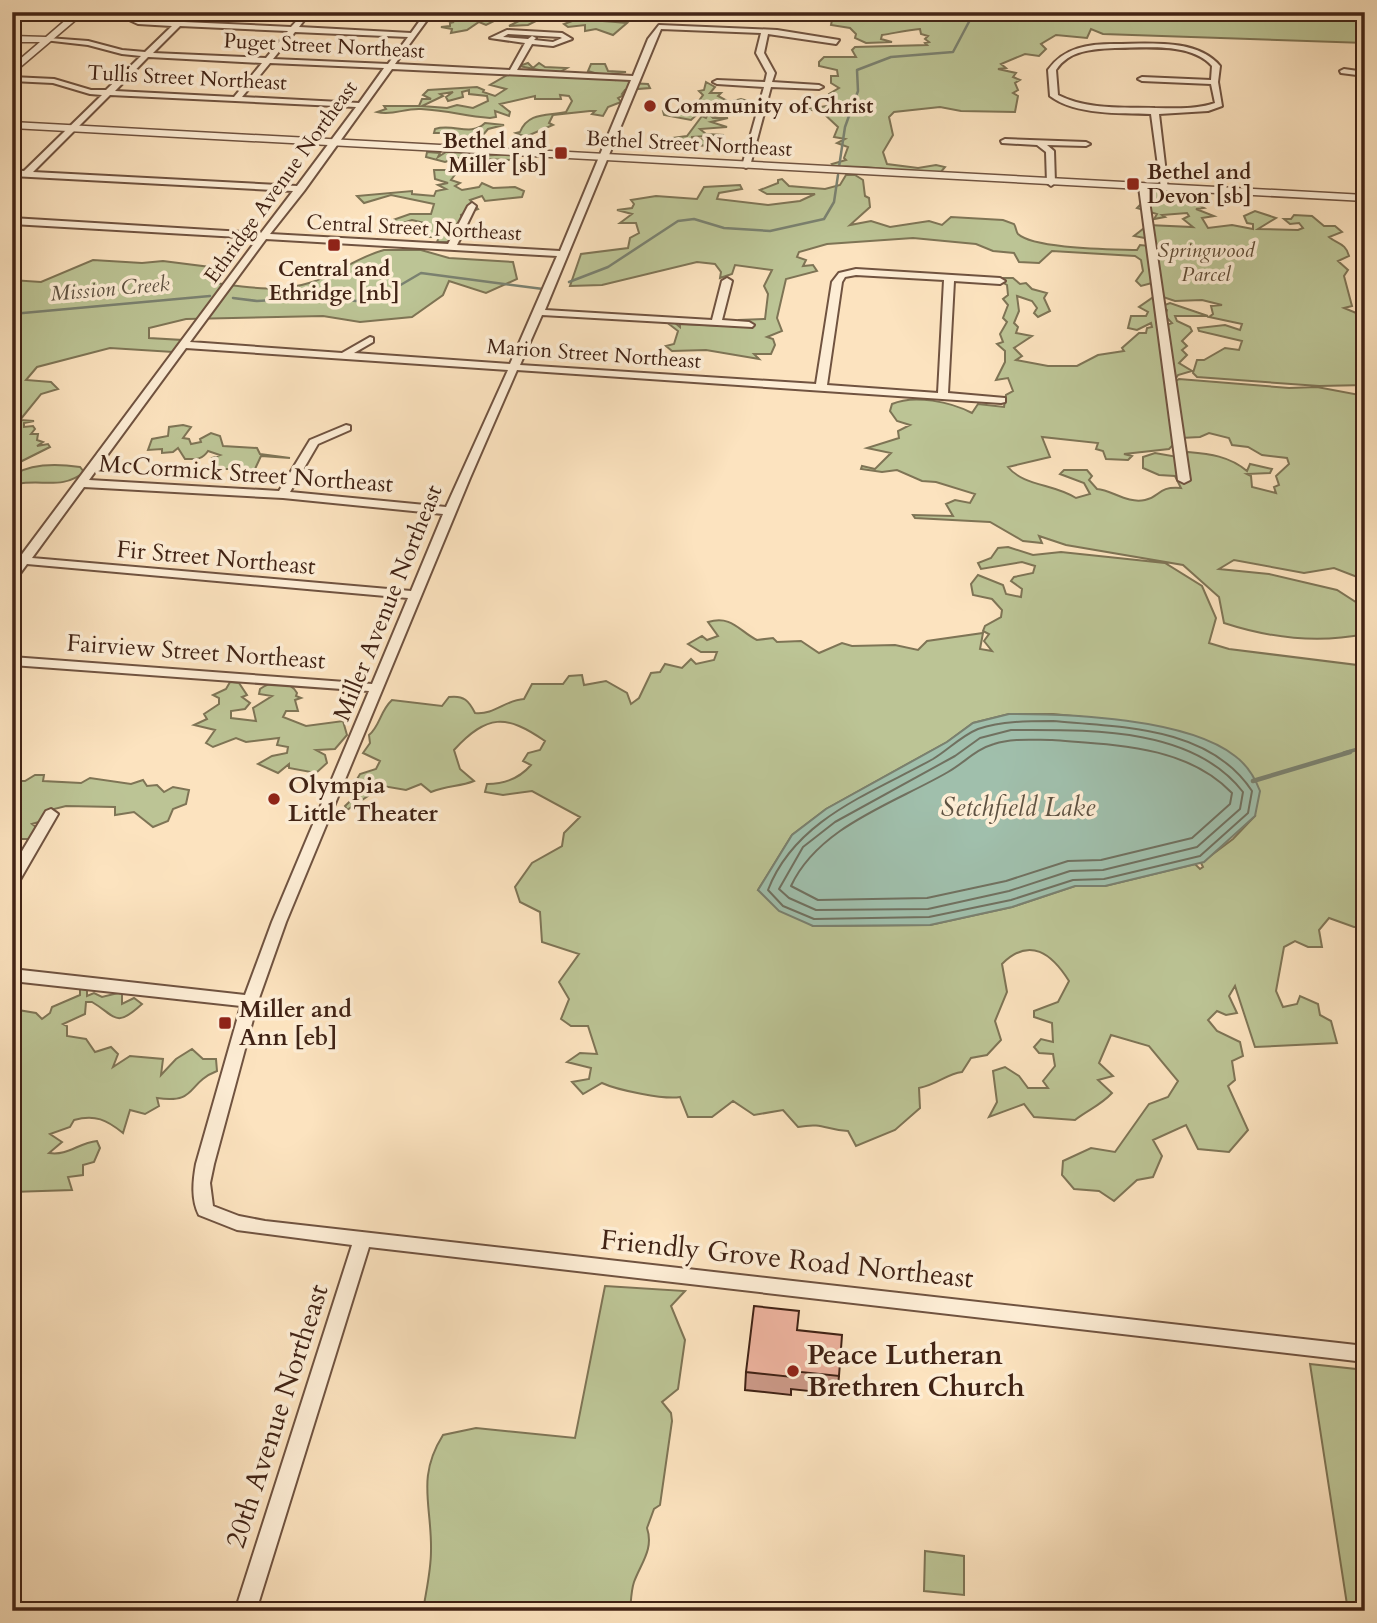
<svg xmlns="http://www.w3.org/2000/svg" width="1377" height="1623" font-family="Cardo,serif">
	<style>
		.green { fill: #bcc495; stroke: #7e7455; stroke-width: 2; fill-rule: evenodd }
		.water { fill: #a0bfac; stroke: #7a8170; stroke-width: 2 }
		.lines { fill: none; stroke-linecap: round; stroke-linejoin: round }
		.shore { stroke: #707160; stroke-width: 2 }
		.stream-far2 { stroke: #7a8170; stroke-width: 2.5 }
		.stream-far1 { stroke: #7a8170; stroke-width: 3.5 }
		.stream { stroke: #7a8170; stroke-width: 4.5 }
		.minor-casing { stroke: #705340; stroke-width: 4 }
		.tertiary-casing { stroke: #705340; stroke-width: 3 }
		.minor { fill: #fdedd5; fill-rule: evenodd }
		.tertiary { fill: #fdedd5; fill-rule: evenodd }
		.wall { fill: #ca9886; stroke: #412315; stroke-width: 2 }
		.building { fill: #ebb19c; stroke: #412315; stroke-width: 2 }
		.poi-dot { fill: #8f2418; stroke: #fdedd5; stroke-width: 2.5 }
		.labels { text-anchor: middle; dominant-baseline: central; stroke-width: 7; stroke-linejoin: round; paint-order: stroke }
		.far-street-label { font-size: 21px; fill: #412315; stroke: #fdedd5 }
		.far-poi-label { font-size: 21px; font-weight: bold; fill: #412315; stroke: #fdedd5; text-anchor: start }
		.far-park-label { font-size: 21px; font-style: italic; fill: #604b35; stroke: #fdedd5 }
		.far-water-label { font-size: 21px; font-style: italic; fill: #5e5242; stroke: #fdedd5 }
		.street-label { font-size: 24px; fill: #412315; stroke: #fdedd5 }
		.poi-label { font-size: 24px; font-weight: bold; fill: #412315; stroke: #fdedd5; text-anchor: start }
		.water-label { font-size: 26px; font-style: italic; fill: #5e5242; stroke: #fdedd5 }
		.near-street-label { font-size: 28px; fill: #412315; stroke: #fdedd5 }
		.near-poi-label { font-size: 28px; font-weight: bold; fill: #412315; stroke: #fdedd5; text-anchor: start }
	</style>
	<rect width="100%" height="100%" fill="#fce3bf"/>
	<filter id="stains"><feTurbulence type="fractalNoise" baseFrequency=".00286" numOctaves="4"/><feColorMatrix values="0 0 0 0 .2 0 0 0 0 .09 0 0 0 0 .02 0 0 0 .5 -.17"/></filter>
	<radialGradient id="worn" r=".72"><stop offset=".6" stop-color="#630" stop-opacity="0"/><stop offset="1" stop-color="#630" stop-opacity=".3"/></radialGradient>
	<!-- green -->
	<path class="green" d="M434,12L542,18L528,25L509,26L519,21L498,19L486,25L479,22L467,30L451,33L452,29L441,27L450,26V23L454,22L447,21L449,17L431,15Z
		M837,12H1365V43L1103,34L1091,29L1087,38L1056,35L1041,44L1046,49L1039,56L1025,54L1001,64L1006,68L998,69L1016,73L1013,77L1020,80L1015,83L1018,90L1013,93L1018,96L1015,112L961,111L940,107L894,112L889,117L893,135L883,152L887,164L918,168L936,165L945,167L940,173C904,174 871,164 835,167L832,164L846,160L844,158L848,147L837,143L845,139L834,137L838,127L822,112L807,109L840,104L831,101L829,94L839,88L831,83V76H838L837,70L819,66V62L824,57H856L852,50L855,47L927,45L925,43L929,42L925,39L928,36L921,34L920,29C908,30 895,33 882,35L881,39L892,42L866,43L855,38L856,34L850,28L831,25L832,20L805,18L804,15Z
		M575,20C592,20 607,21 627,23L613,35L596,29L585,31V25L568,27L564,24Z
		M528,63L533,68L539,63L545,67L567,68L560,72L598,74L588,71L591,64H605L608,71L626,72L602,75L615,76L616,80L625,77L629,79V83L648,84L650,88L625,90L622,94L624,95L618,98L621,102L608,107L603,116L592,114L595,111H590L553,115L549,123L553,125L527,136L529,140L519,146L524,148L510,147L520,143L517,138L521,135L516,133L520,132C528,112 547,116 566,112L572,101L569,96L560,95L561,99H535V96L500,104L510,112L509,116L495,111L496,117L490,118C462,116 453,111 421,109C404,108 393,116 377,112L386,109L384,106H419L422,99H431L423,95L428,90L477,87L484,90L483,92L495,96L506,89L490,85L509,74L549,72L519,66ZM469,90V94L487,96L488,101L473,108L457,105L447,108L422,106L443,96L440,94L453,92L446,97L448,101L463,97L462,92Z
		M706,82L715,87L710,93H721L718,96L729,102L741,99L759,104H713L711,109L716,112L734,111L715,116L709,114L713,118H728L711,122L727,127L700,129L706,134L724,135L692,137V141L703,139L715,144C708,149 668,141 654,141L658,136L665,139L687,136L702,116L706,118L708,114L701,111L691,120L664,115L663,111L693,109L703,95L699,91L704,90Z
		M485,123L504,125L488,129L483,135H473L476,142C470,146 462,149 455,144L462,138L453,133H434L435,129C453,123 471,137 485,123Z
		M427,152L440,153L438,157L446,152H478L480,156L511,154L515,157L512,160L457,158L445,162L426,157Z
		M462,161L468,163L467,167L455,169L457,172L451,180L460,183L455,186L462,190L479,187L482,183L493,188L515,187L524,191L522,197L485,201L482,196L470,200L478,209L461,215L462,219L455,226L470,231L465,237L455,231L451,242H437L439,237H429V224L412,220L400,224L393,220L410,214H431L434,204L391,195L364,203L357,196L412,191V194L434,196L436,191L446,189L438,185L448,183L435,179L434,170H447L455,162Z
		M846,175H855L863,180L865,196L869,198L870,207L850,225L871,221L890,227L929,221L942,225L951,217L1003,220L1014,224C1016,227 1016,232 1018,234C1034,249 1112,249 1137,250L1140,245L1149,246L1150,239L1134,236L1148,225L1193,227L1183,219L1189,216L1187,213L1162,215L1165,217L1154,219L1157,214L1137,208L1140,205L1143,208L1149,190L1200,195L1197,204L1204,208L1196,209L1214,216L1202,218L1208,228L1232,225L1253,229V224L1247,223L1244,216L1255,211L1276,218L1258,229L1298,230L1303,228L1299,223L1290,224L1284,219H1291L1294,215L1312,216L1324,226H1335L1342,232L1329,237C1337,244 1346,243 1349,256L1338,261L1348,270L1344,276L1352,306L1344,308L1361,315L1365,311V385L1319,386L1197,377L1193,373L1197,360H1204L1225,348L1239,350L1242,341L1199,331L1198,328L1225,325L1240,330L1242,324L1209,317L1213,314L1211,306L1222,305L1202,300L1175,301L1157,295L1152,283L1141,286L1136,281L1143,271L1141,260L1135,256L1052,251L1039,263L1019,262L1014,253L993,251L976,244L913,238L827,244L799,252L797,257L806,260L803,266L813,265L817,271L786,279L777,318L782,331L767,337L773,339L775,345L771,354H754L759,359L706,350L672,351L666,346L674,344L678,331L669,324L674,322L680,327V324L753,327L738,320L765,319L768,294L764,286L772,270L735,265L732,274L720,278L721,272L715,264L697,262L602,285L570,286L581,254L628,248L630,238L639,233L636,223H620L632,214L617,210L632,208L634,204L631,200L656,196L697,199L704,187L740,185L742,189L719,193L717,199L768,205L800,201L815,194H767L760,190L778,183V180L782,179L789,186L825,189L840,185Z
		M384,250H421L449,258L513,262L517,279L486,293L449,281L443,295L412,317L360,322L323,316L186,319L149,328V338L182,340L173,352L110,348L37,367L26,380L51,382L58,389L41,394L20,420L34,421L24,423V427L33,426L35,429L31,434H38L37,440L43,442L37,446L48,444L50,447L16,464L15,474C33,463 59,464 80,467L84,472C63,490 41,479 18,484L12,494V280L41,282L93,260L142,263L163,261L210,267L215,283C246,287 278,293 309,283C336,275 357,257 384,250Z
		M1003,278H1013L1020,284L1026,283L1032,289L1047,293L1044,298L1050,311L1038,317L1034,313L1037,308L1032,301L1017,296L1019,311L1014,323L1018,327L1016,333L1032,336L1014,348L1022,356L1016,360L1048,366H1077L1098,355L1124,351L1122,348L1139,333H1146L1147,328L1152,327L1151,323L1137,330L1128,328L1131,316H1146L1148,312L1139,307L1152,298L1156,300L1158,328L1172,323L1165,316L1167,310L1162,306L1170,303L1208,316H1175L1177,321L1190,327L1192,331L1182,341L1187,346L1182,350L1187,355L1179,363L1192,371L1178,375L1173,383L1174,444L1169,449L1124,454L1132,456L1128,460L1106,459L1103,451L1096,449L1098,443L1042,437L1050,457L1008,467C1023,486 1055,484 1076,498L1090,494L1084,483L1060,474L1064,470H1087L1092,476L1089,480L1097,489C1112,490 1127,504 1145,500C1161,497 1157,486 1181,488L1175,476L1159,475L1143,468V457L1155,453L1183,458L1188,452C1210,454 1229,456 1247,471L1250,464L1272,469L1270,473L1247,474L1251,476L1252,487L1276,493L1274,487L1279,485L1276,476L1289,464L1287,458L1262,455L1248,447L1232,445L1229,438L1209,433L1200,437L1181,438L1176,381L1179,379L1289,388L1317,387L1365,396V518L1357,523L1365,541V580L1334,568L1304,573L1234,560L1219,569L1269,574L1337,590L1365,608V615L1360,619L1365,624V634C1316,644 1270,638 1224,623L1219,597L1183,565L1066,545L1039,536L1042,543L1023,541L990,522L915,518L913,515L953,516L946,504L955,500L970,503L975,494L936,482L922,481L897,470L882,472L861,469L862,466L875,469L891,453L867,448L899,438L898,431L910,425L897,421L890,411L892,404C914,394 951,402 972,413L978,404L1004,407L1006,395L1013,391L1008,378L996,380L1005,362V351L997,344L1003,342L1000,334L1007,322L1003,318L1008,305L1003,299L1008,295L1007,285L1000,281Z
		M183,425L191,427L183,438L189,439L191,444L201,442L200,439L211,433L220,436L223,446L257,448L260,454L290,458L261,456L255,469H216L212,458L220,455L208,451C202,460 196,459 185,459L178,448L173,452L162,453V449L148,450L152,439L168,436L169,427Z
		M1008,547L1033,555L1061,552L1165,563L1202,586L1216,618L1209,643L1229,649L1365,666V927H1354L1329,918L1319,930L1322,947H1308L1295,941L1284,947L1276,991L1283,1007L1297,1004L1300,996L1318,1004L1320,1015L1331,1021L1337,1043L1255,1047L1235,986L1229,996L1237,1013L1226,1015L1217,1011L1208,1020L1217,1031L1240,1042L1243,1056L1232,1061L1235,1080L1228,1086L1248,1130L1229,1152L1198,1149L1186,1125L1153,1140L1162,1156L1153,1177L1137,1180L1114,1201L1099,1191L1074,1189L1062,1175L1063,1161L1091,1148L1115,1152L1149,1104L1168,1097L1178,1081L1149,1046L1111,1035L1099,1063L1113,1076L1098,1080L1112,1093C1101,1105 1088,1110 1075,1120L1034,1117L1024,1104L989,1117L997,1102L993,1071L1005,1067L1019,1076L1028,1088H1048L1043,1081L1055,1066L1053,1054L1039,1053L1034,1047L1041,1039L1053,1042L1052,1023L1034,1017V1011L1058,1002L1069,981C1052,954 1030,936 1002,964L1007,992L995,1021L1001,1040L987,1055L971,1058L962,1072C946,1074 939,1084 919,1088L920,1108L895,1130L856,1146L848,1131C825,1130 824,1122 798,1127L783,1110L754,1115L733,1101L712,1117H688L680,1097C665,1100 617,1090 602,1083L583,1094L572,1082L589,1079L591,1068L567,1062L580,1053L597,1054L588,1026H571L561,1019L569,999L559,982L579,954L542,942L540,912L520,902L515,887L532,863L562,846L564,833L580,817L532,791L503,795L485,792L487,784C505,784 519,779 531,765L523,761L528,753L540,750L545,741C506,714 487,714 454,750L460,769L474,781C459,787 448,785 431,792L421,784L406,790L383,786L347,810L345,806L359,793L353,786L360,774L376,769L380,761L363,753L370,743L369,735C380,726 380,711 392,700L442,706L449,697C464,695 469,701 475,713C495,715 505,700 524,699L532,684H563L569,676L582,675L584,685L606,681L627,693L631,704L639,698L651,673L660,672L665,664L682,668L691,659L696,664L714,660L717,652H701L688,644L702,636L707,640L718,636L708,622C732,615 739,631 757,640L773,638L777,642L801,641L819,653L842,643L852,646L895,645L918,650L927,641L983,633L980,649L992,651L984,641L989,634L983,631L985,626L1001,617L1002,610L992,599L973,595L971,584L978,575L1003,585L1006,594L1021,597L1022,589L1011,581L1014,577L1033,573L1035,566L1022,562L981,569L978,563L991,558L998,548ZM1009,714H1053L1113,720L1255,816L1233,839L1201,863L1203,867L1200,869L1195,864L1105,886H1075L1012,907L930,925L813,926L758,890L792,835L826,809L947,742L973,723Z
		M230,682L239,683L247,695L242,697L250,703L245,709L231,711V718L256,721L253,708L272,696L259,694L260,689C271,680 290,680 297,693L296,696L301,698L295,700L298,711H286L283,717L306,726L343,721L347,735L335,749L316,750L325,755L327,763L316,773L289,768V764L278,773L258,764L272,756L287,753L288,747L277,745L279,738L246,742L236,738L213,747L206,743L215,730L194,725L207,719L204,714L219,704V698L213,695L226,689Z
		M35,775H44L43,781L81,783L90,778L131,784L143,780L147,786L157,785L164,792L173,787L189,790L186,804L173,809L168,821L153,827L134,812L115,815V807L66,806L50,810L46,820L32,824L40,830L31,839H19L12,834V781H25Z
		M80,989H87V996L94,993L102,997L122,992V1004L134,998L142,1004C115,1029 116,1016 92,1002H86L85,1014L63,1024L67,1026V1036L86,1039L95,1052L111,1047L118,1054L113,1067L130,1056L163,1059L161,1075L176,1059L192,1049L203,1059H216L217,1071C186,1083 198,1104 157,1098L159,1106L145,1114L130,1110L123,1133C107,1120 95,1114 74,1120L70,1127L50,1134L62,1142L49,1153C68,1156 78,1143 97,1141L100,1148L94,1162L83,1165V1175L68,1177L72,1190L12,1192V1009L36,1013L42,1019L50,1013L52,1007L80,995Z
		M605,1286L685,1291L671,1306L685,1340L678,1389L662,1402L671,1413L672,1421L660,1505L654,1509L647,1528C654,1549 641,1563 634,1582C631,1591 631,1602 630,1611H423C426,1591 431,1571 431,1551C432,1505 416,1478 443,1435L476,1428L575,1438Z
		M1310,1364L1365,1370V1611H1348Z
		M925,1551L964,1556V1595L924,1591Z"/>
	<!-- water -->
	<path class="water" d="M1009,714C1069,714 1187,718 1235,756C1246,764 1255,778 1260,791L1255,816L1204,862L1105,886H1075L1012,907L930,925L813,926L779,911L758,890L792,835L826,809L947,742L973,723Z"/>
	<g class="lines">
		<!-- shore -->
		<path class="shore" d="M1053,721C1123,727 1210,727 1252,791L1248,813L1200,856L1104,879L1073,880L1011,900L929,917L814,919L783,906L768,890C795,819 872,793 933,759C948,750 961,736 978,729C1002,721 1028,721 1053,721Z
			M1011,730C1087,730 1192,726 1243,792L1240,809L1197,847L1103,870L1070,871L1009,891L928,909L816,910L789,898L779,889L803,847L835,822L955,756L980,738Z
			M1052,740C1114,745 1186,745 1232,793L1230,804L1192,838L1101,860L1068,861L1006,881L927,898L818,900L791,886C819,826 895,803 948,772C964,763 976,749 994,744C1012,738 1033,740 1052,740Z"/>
		<!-- stream-far2 -->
		<path class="stream-far2" d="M839,167L845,127L858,91L857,70L891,57L953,52L971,18L1004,12
			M569,282L608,267L678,221L694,219L724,228L770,231L824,219L834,202L838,175
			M233,298L257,301L326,297L356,301L392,290L421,273L543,289
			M12,314L210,296"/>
		<!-- stream-far1 -->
		<path class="stream-far1" d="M1344,753L1365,747"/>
		<!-- stream -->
		<path class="stream" d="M1253,781L1350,752"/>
		<!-- minor casing -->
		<g class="minor-casing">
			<path id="minor" d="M133,12H140L135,18L139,20L176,22L186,12H193L184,22L291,27L304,13L307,12L309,14L299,27L411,33L426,12H433L395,64L510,70L525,43L490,38L507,30L562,33L572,39L553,46L532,44L517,70L633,76L648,39L659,25L777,30L839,40L836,44L768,34L764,53L775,73L772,82L819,85L823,87L819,89L771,87L750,166L746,168L742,166L764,87L717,84L713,82L717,80L765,82L767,73L756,53L761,33L661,29L545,310L712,320L722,281L727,278L732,281L722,320L749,322L754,325L752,327L542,315L520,365L816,384L832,282L839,273L856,269L1000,278L1005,281L1000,284L954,281L948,393L1005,398V402L1001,403L517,370L470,478L286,922L258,1001L214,1164L210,1183L213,1206L239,1216L265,1221L1365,1346V1362L369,1247L256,1611H235L352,1245L237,1230L199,1215C191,1199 193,1181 196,1164L241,1006L12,981V969L245,995L272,922L369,691L12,665V657L372,684L408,598L27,564L16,579L12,580V567L15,563L12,562L13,557H20L258,238L12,224V218L261,233L293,191L12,176V170L24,171L102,95L90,94L53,83L12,81V77L54,79L91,90H106L141,56L122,54L88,45L44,40L48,38L88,41L122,50L145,52L172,26L138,24L127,19ZM180,26L288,31L266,58L153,53ZM295,32L408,37L388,64L273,59ZM508,34L560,37L562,38L553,42L534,40L536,38L532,36L528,39L503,37ZM148,57H149L262,63L234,97L115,91ZM270,63L384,68L359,103L242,97ZM392,69L631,80L560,251L457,245L476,206L472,203L468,206L448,244L270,234L304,191ZM110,95L356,107L297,186L33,172ZM266,239L557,256L510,364L354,353L373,342V338L370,337L342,353L190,342ZM856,275L944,280L938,393L827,385L842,282L845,277ZM186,348L508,370L446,507L290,492L318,444L350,430V426L346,425L310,440L279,491L89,480ZM84,487L283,498L443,514L411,591L32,558Z
				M1115,44C1148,44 1197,38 1220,66L1218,82L1222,106L1208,111L1159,114L1168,190L1161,188L1151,114C1120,113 1075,115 1050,96L1048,70C1064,47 1089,44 1115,44ZM1115,48C1144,48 1191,42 1212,66L1211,80L1142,77L1138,79L1142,81L1211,84L1215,103C1195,110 1175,108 1155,108C1124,107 1087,110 1058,95L1056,70C1069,50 1093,49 1115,48Z
				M1344,69L1365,72V76L1341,73L1340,71Z
				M1005,139L1086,142L1090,144L1086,146L1047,145L1054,151L1055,183L1051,186L1047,183L1046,152L1037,145L1002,143L1001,141Z
				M1143,184L1147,187L1190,480L1184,483L1178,480L1139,187Z
				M51,809L58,814L17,885L12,886V868L46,811Z"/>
		</g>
		<!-- tertiary casing -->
		<g class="tertiary-casing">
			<path id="tertiary" d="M75,12H85L12,74V66L40,42H12V36L46,37Z
				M12,122L1365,195V201L12,128Z"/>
		</g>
		<!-- minor -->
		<use href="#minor" class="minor"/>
		<!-- tertiary -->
		<use href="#tertiary" class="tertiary"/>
	</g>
	<!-- wall -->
	<path class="wall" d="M797,1330L839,1376L837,1394L791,1389V1395L745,1390L746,1372Z"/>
	<!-- building -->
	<path class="building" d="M754,1306L799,1311L797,1330L842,1335L839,1376L792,1371V1377L746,1372Z"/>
	<!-- markers -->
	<g class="poi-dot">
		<circle cx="650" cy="106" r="7"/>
		<rect x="554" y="146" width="14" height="14" rx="3.5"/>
		<rect x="1126" y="177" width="14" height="14" rx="3.5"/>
		<rect x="327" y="238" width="14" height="14" rx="3.5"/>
		<circle cx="274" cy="799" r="7"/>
		<rect x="218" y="1016" width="14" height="14" rx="3.5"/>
		<circle cx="793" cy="1371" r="7"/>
	</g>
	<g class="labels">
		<!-- far-street labels -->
		<g class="far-street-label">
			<text transform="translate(324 46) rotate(3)">Puget Street Northeast</text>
			<text transform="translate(187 78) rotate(3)">Tullis Street Northeast</text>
			<text transform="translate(689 144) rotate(3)">Bethel Street Northeast</text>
			<text transform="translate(281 182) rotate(-54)">Ethridge Avenue Northeast</text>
			<text transform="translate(414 228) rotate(3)">Central Street Northeast</text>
			<text transform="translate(594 354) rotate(4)">Marion Street Northeast</text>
		</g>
		<!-- far-poi labels -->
		<g class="far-poi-label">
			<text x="664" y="106">Community of Christ</text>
			<text x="547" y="141" text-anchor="end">Bethel and<tspan x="547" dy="24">Miller [sb]</tspan></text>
			<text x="1147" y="172">Bethel and<tspan x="1147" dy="24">Devon [sb]</tspan></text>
			<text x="334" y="269" text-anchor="middle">Central and<tspan x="334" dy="24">Ethridge [nb]</tspan></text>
		</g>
		<!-- far-park labels -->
		<g class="far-park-label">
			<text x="1206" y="250">Springwood<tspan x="1206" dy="24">Parcel</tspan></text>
		</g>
		<!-- far-water labels -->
		<g class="far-water-label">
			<text transform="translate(110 289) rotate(-5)">Mission Creek</text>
		</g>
		<!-- street labels -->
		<g class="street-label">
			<text transform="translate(246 474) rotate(4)">McCormick Street Northeast</text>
			<text transform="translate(216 558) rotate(5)">Fir Street Northeast</text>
			<text transform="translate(388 603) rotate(-68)">Miller Avenue Northeast</text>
			<text transform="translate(196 652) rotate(4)">Fairview Street Northeast</text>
		</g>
		<!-- poi labels -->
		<g class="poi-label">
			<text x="288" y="785">Olympia<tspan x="288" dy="28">Little Theater</tspan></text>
			<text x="239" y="1009">Miller and<tspan x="239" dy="28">Ann [eb]</tspan></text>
		</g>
		<!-- water labels -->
		<g class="water-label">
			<text x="1018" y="807">Setchfield Lake</text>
		</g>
		<!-- near-street labels -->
		<g class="near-street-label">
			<text transform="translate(787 1259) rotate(6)">Friendly Grove Road Northeast</text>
			<text transform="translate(277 1416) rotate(-72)">20th Avenue Northeast</text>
		</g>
		<!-- near-poi labels -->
		<g class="near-poi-label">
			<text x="807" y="1355">Peace Lutheran<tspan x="807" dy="32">Brethren Church</tspan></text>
		</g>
	</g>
	<!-- margin -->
	<rect width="1377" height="1623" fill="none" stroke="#fce3bf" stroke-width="42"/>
	<rect x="14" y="14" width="1349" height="1595" fill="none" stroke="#412315" stroke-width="3.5"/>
	<rect x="21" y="21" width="1335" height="1581" fill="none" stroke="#412315" stroke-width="2"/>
	<rect width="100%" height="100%" filter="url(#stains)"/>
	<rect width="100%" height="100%" fill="url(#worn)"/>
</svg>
